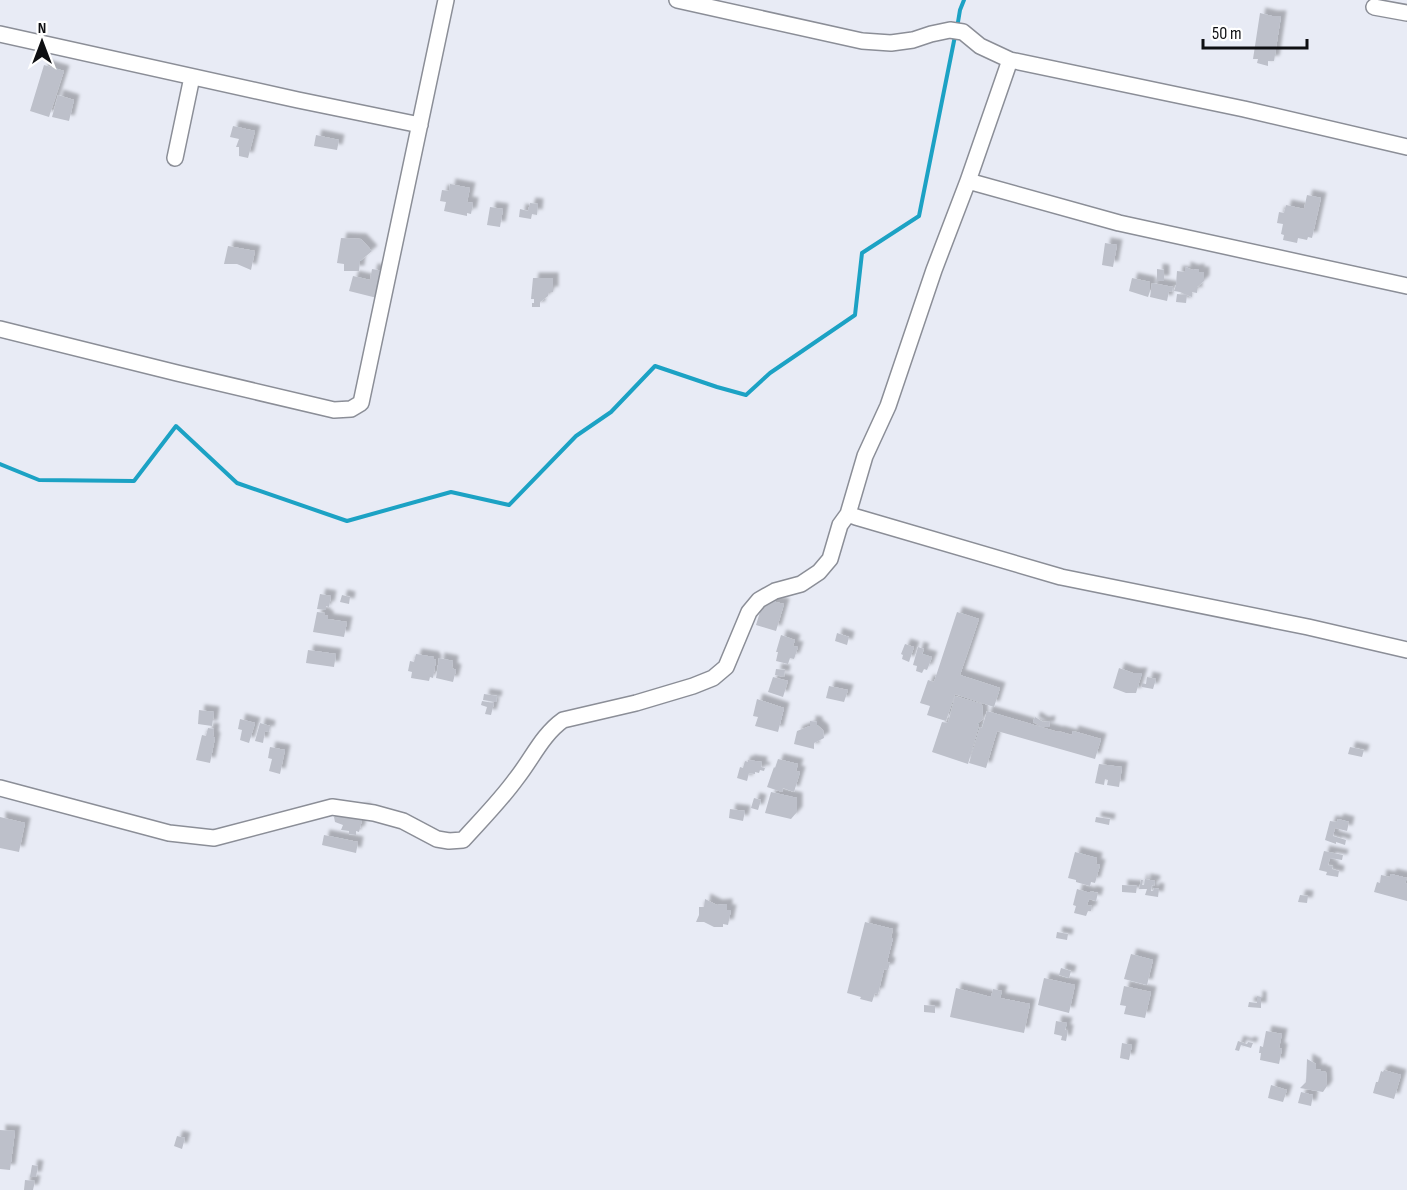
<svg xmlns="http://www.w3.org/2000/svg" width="1407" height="1190" font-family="'Sofia Sans Condensed',sans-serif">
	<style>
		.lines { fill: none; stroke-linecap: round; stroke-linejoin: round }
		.stream { stroke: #1ca2c4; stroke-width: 4 }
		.building { fill: #bdc0ca; filter: url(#shadow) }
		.street-casing { stroke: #8b8e97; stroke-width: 18 }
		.street { stroke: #fff; stroke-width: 15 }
	</style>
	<defs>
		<filter id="shadow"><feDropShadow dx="5.5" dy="-5.5" stdDeviation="1.5" flood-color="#0004"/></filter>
	</defs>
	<rect width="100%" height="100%" fill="#e8ebf5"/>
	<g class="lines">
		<!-- stream -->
		<path class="stream" d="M957,28L960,10L964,0
			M0,464L39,480L134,481L176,426L237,483L347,521L451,492L509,505L576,436L611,412L655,366L717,387L746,395L770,373L855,315L862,253L919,216L955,36"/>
	</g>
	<!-- building -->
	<path class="building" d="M1260,13L1272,16H1281L1274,61H1268V66L1257,63L1258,59H1253Z
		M44,65L64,71L49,117L30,111Z
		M58,95L74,100L69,121L52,117Z
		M233,126L255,131L248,158L239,156V147H236L239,139L230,137Z
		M316,135L339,140L337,150L314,146Z
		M450,184L470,188L467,202L473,203L471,214L467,213V216L444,211L446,202L440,201L442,190L449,191Z
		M1307,195L1321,198L1312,238L1308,237L1307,240L1298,238L1297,243L1283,240L1284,235L1281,234L1283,224L1277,223L1279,212L1284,213L1286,205L1304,209Z
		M530,203L538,204L537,215L532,214L531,219L519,217L520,209L528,211Z
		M490,207L503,209L500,227L487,225Z
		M341,238L361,239L372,251L360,261L359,271H344V264L337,263Z
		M1105,243L1117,245L1113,267L1102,265Z
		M228,246L255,251L251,270L237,264H224Z
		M1185,267L1193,270L1199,269V272H1204V281L1197,287V293L1192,292V297L1180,292L1174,291L1176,285L1177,271L1185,272Z
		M372,269L384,271L377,298L349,291L353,276L370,280Z
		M1157,269L1164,270V281H1157Z
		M533,278H553V292H549L548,296L540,302V307H532V303H534V299H531Z
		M1132,278L1150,282V291L1148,297L1129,291Z
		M1152,283L1173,287L1172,292L1169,291L1167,301L1150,297Z
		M1177,294L1187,295L1186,303L1176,302Z
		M320,594L331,596L329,607L326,606V610L317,609Z
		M342,595L350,597L349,604L340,602Z
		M764,599L784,604L776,631L756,625Z
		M317,612L325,613V615L328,616V619L347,622L344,637L313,632Z
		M957,612L979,619L960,675L1000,688L994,707L955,694L946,721L927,715L930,706L920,703L928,680L934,682Z
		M837,633L849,637L847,645L835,641Z
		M781,635L795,640L793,646L798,647L794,659L790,658L788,664L776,661L778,652H776Z
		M905,644L914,647L909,662L902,659L903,655L901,654Z
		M918,647L924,649L922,654L932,657L927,670L924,669L922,673L916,671L917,666L913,665Z
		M308,650L336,654L334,667L306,663Z
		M416,654L434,657V659L436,660L433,678L430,677L429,681L411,678L412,672L408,671L410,661L414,662Z
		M439,658L453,661L452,668L456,670L453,682L436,678Z
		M1119,668L1133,673H1142L1136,693H1126L1113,688Z
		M776,669L785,670L784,677L775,675Z
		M773,677L788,681L783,697L768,692Z
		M1147,677L1156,679L1153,689L1142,687V683L1146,684Z
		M829,686L848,690L844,702L826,698Z
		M484,694L497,696L496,702L483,700Z
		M955,696L982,704L983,719L977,724L979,725L968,764L932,752L942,722L948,723Z
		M757,699L784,708L778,732L755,726L758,717L753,716Z
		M482,701L494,703L491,715L485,714L487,707L481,705Z
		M199,710L214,712L212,726L198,724Z
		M987,711L1058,732V731L1072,735L1073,731L1101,739L1095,759L997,731L986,768L969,763L980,727L982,728Z
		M1035,717L1043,722L1050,721L1049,727H1042L1033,722Z
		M240,719L255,723L249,743L240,740L242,730L238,729Z
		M810,721L817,722V725L823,730L824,738L814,743V749L794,744L797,731L810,726Z
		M260,723L270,726L269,732L265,731L263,743L255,741Z
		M208,728L214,729L213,737L215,738L210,763L196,760L202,735L206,736Z
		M270,747L285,750L280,774L269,771L272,759L268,758Z
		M1350,747L1364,750L1362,757L1348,754Z
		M778,759L798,764L796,771L800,772L794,792L783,788L782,792L767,787L774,767L775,768Z
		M748,760L762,762L761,767L765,768L764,771L760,770L759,773L755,772V774L749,773L747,781L737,778L740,767L743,768L745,761L748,762Z
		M1099,764L1122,767L1119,787L1107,785L1108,780L1105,779L1104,785L1095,783Z
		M771,792L797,798V812L791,819L765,813Z
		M754,798L761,800L758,810L751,808Z
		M365,808L359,832L356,831V835L349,834V831L341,830L343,825L335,822L334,817L336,815Z
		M730,809L745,811L743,821L729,818Z
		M0,817L25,823L19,852L0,848Z
		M1096,817L1110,819L1109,825L1095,822Z
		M1338,819L1349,822L1347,831L1335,828L1333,836L1346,840L1345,845L1336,842V844L1325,840L1330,821L1337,822Z
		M324,835L358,842L356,853L322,845Z
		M1324,851L1343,855L1342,860L1330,858L1328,865L1333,866L1332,869L1339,871L1338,877L1326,875L1327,872L1319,870Z
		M1075,852L1097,858L1096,864L1100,865L1095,883L1091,882L1090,886L1076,882V880L1068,878Z
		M1391,874L1407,878L1405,883L1407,884V901L1374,892L1377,882L1380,883L1381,875L1390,877Z
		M1145,879L1155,881L1154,886L1152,885L1151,891H1153L1154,888L1159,889L1158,897L1145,895L1147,889H1139L1141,880H1143L1142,885H1144Z
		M1122,885L1137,886L1136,893L1122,892Z
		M1077,889L1090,893V891L1098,893L1096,901L1089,899L1087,905L1092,906L1091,911H1088L1086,916L1074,913L1076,906L1073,905Z
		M1300,895L1308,896L1307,903L1298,902Z
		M705,899L717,905L727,904V910H731L728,925L723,924V927H714L704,922H696L699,915V907H704Z
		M865,922L893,929L891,938H893L887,962L890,963L888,970L884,969L878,994L875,993L872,1002L860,999L861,997L847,993Z
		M1057,932L1068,934L1067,940L1056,938Z
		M1131,954L1153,960L1147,985L1124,979Z
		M1061,968L1071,971L1069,978L1059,975Z
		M1044,978L1075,985L1069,1013L1038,1005Z
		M1124,986L1151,992L1145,1018L1124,1014L1126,1006L1120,1005Z
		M956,988L991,997L993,989L1002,991L1000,998L1030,1004L1024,1033L950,1017Z
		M1257,996L1261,997V1008L1248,1007L1249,1002L1257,1003Z
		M924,1005L935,1006V1013L924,1012Z
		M1056,1021L1067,1023L1065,1030H1068L1066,1041L1061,1040L1062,1036L1054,1034Z
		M1266,1031L1282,1034L1279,1048L1282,1049L1279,1064L1260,1060L1261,1053H1259L1260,1046L1263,1047Z
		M1238,1041L1247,1044L1248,1042L1253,1043L1251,1048L1241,1045L1239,1051L1235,1050Z
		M1122,1043L1132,1045L1129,1060L1120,1058Z
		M1307,1059L1316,1064V1070L1321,1069V1071L1326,1072L1327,1086L1323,1092L1300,1088L1306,1082Z
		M1384,1070L1401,1075L1394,1099L1373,1093L1376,1082H1378L1381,1071L1383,1072Z
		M1271,1085L1287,1090L1283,1102L1268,1098Z
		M1301,1092L1313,1095L1311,1106L1298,1103Z
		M0,1130L15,1131L10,1170L0,1169Z
		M177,1136L185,1138L182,1149L174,1146Z
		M32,1165L38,1166L36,1177H30Z
		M25,1180L35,1181L33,1190H24Z"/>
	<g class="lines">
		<!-- street casing -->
		<g class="street-casing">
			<path id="street" d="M677,0L862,41L891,43L913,40L931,34L950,30L963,32L980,46L1010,60L1244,109L1407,147
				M1374,7L1407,13
				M0,34L298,100L420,125
				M175,158L192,77
				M968,181L1119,223L1407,286
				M0,329L177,373L334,410L351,409L361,403L446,0
				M848,514L856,517L1061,577L1308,627L1407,650
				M0,788L169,833L214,838L332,807L374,813L403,821L437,839L449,841L463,840C481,820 500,801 516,779C532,759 542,735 563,720L636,703L693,686L713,678L726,667L749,612L759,600L775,591L801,584L819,572L830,559L840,525L848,514L865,456L888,406L934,270L968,181L1010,60"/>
		</g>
		<!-- street -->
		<use href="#street" class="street"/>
	</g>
	<!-- north arrow -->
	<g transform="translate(42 42)" stroke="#ffffff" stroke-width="4.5" paint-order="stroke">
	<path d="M0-4.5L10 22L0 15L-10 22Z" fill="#0e0f12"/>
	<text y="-9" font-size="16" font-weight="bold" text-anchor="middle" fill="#0e0f12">N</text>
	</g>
	<!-- scale -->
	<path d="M1203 39v9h104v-9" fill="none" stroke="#0e0f12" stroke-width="3"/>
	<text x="1212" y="39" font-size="18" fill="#0e0f12" stroke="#ffffff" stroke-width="4.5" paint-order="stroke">50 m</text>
</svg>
